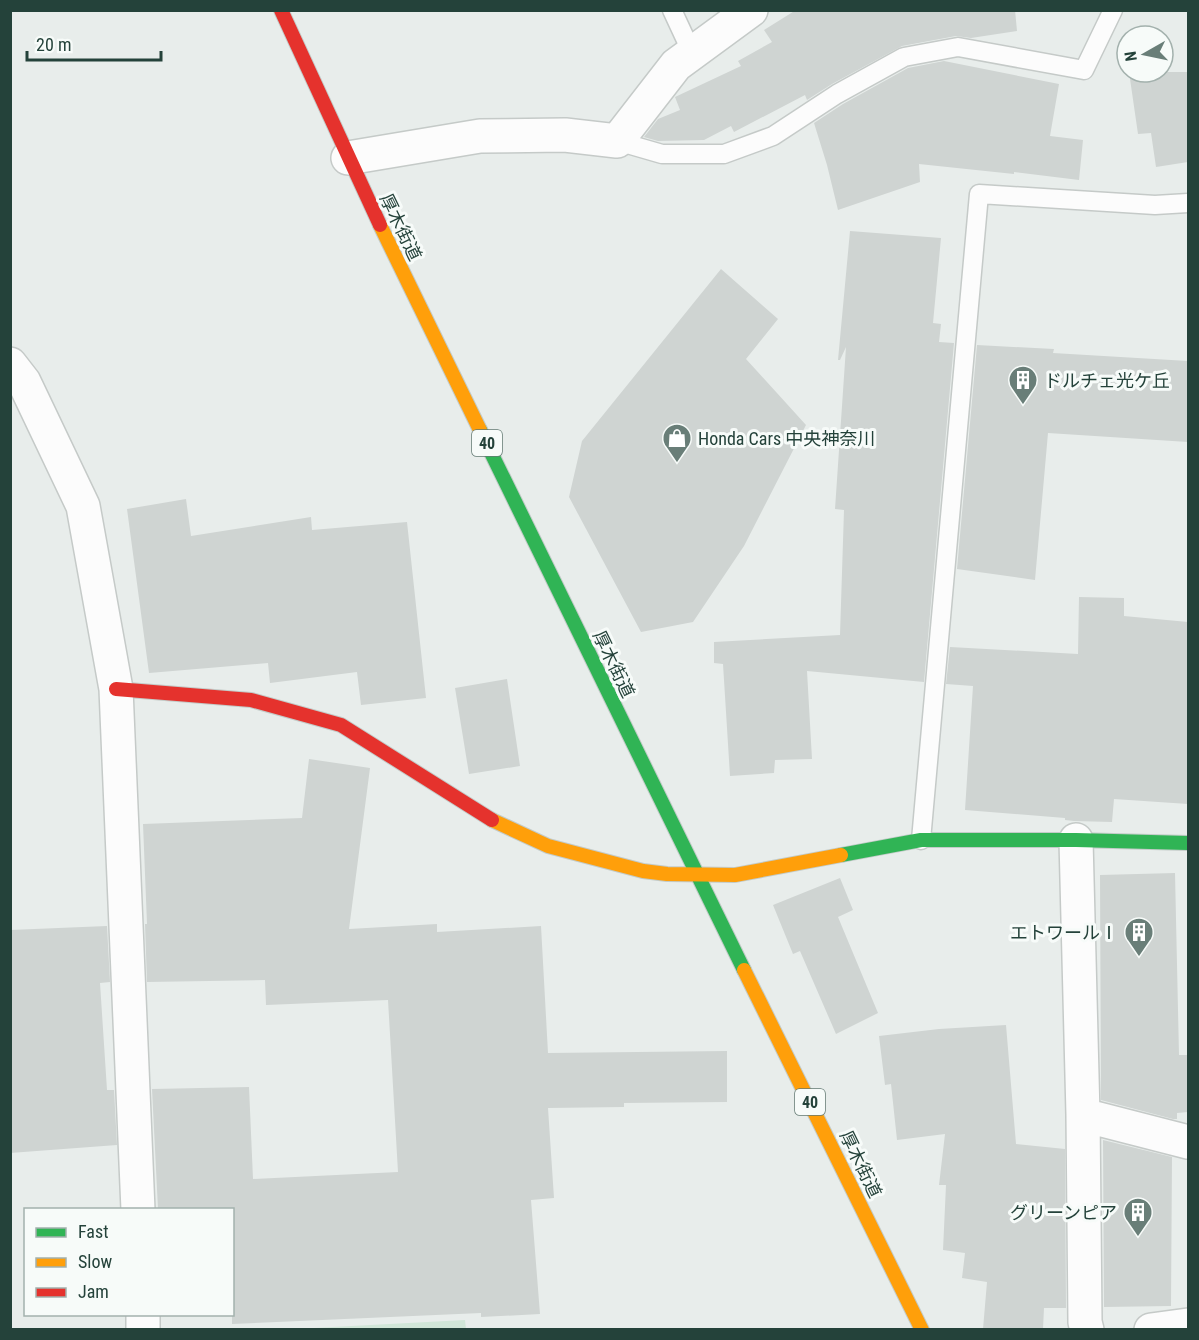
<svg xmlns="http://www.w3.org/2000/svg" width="1199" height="1340" font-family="'Roboto Condensed','Noto Sans JP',sans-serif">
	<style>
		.green { fill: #d1e6d8 }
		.building { fill: #cfd4d2 }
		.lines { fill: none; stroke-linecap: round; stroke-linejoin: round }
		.lane-casing { stroke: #c5cac8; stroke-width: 21 }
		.street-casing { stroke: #c5cac8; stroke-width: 36 }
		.fast-casing { stroke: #c3cbc8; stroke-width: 16 }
		.slow-casing { stroke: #c3cbc8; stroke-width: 16 }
		.jam-casing { stroke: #c3cbc8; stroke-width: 16 }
		.lane { stroke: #fcfcfc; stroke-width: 18 }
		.street { stroke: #fcfcfc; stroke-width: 33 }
		.fast { stroke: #30b455; stroke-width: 14 }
		.slow { stroke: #ff9f0a; stroke-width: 14 }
		.jam { stroke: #e5322d; stroke-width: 14 }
		.labels { text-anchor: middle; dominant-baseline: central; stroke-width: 6; stroke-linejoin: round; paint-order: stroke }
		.shield { fill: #f7fbf9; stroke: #637a73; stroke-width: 1.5 }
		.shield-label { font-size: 16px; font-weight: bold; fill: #24423a }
		.street-label { font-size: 18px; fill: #24423a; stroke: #f7fbf9 }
		.poi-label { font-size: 18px; fill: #24423a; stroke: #f7fbf9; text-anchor: start }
	</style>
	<rect width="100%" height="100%" fill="#e8edeb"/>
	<!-- green -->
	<path class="green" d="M465,1320L466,1329H295Z"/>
	<!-- building -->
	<path class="building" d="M796,10H1015L1017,31L971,38L956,36L902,46L832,84L807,100L805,95L734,132L731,126L704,140L658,141L644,137L658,119L680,110L675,97L741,66L738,61L772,42L764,30Z
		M944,61L1059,84L1050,136L1083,140L1079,180L1014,172V174L919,164L920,182L838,210L827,165L814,123L843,104L908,68Z
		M1129,72H1188V162L1156,167L1151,133L1138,134Z
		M850,231L941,238L933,323L941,324L939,342L954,343L924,682L807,671L812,759L775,760L774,773L730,776L723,664L714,663V642L840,635L844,510L835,509L846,347L840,360H838Z
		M721,269L778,319L746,359L806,425L744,546L693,622L641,632L569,497L582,441Z
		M977,345L1054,349L1053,353L1188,361V442L1048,433L1035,580L957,569Z
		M186,499L191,536L311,517L312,530L407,522L426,698L361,705L357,672L270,683L268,663L149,673L127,509Z
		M1079,597L1124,598V616L1188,622V804L1114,799L1112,822L1074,821L1065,820V818L965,810L973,686L946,684L950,647L1078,654Z
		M507,679L520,766L469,774L455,688Z
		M309,759L370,768L349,929L437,924V932L541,926L548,1053L727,1051V1102L624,1103V1107L548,1108L554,1198L531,1200L540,1314L481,1317V1313L232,1324V1209H158L152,1089L249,1087L253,1179L398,1172L388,1000L266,1005L265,980L147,982L145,924H147L143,824L302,818Z
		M1175,873L1179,1055H1188V1112L1177,1113V1119H1173L1101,1100L1100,875Z
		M840,878L853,910L838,917L878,1013L836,1034L800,951L793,954L773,905Z
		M107,926L110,982L100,983L107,1090H114L117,1145L10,1153V930Z
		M1006,1025L1016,1144L1065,1149L1066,1308H1044L1043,1329H983L987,1282L962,1278L965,1253L943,1250L946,1185H939L945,1134L897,1140L891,1084L885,1085L879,1036L939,1029Z
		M1103,1140L1172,1157L1171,1306L1104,1307Z"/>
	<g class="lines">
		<!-- lane casing -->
		<g class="lane-casing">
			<path id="lane" d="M672,10L692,53
				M617,141L662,154H724L773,136L837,94L904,57L958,47L1084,70L1113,10
				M921,840L979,194L1155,205L1188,203"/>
		</g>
		<!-- street casing -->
		<g class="street-casing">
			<path id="street" d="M348,158L480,136L565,135L617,141L676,65L751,10
				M10,364L24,382L83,506L116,689L138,1210
				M1076,840L1083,1115L1085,1322L1087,1330
				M1083,1115L1188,1142
				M143,1314V1330
				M1151,1330L1188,1325"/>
		</g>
		<!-- fast casing -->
		<g class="fast-casing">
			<path id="fast" d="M480,430L744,970
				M841,855L921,840H1076L1188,843"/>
		</g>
		<!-- slow casing -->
		<g class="slow-casing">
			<path id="slow" d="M380,225L480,430
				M492,820L548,846L643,871L667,874L735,875L841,855
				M744,970L922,1330"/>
		</g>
		<!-- jam casing -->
		<g class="jam-casing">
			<path id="jam" d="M281,10L380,225
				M116,689L251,700L341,725L492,820"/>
		</g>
		<!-- lane -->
		<use href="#lane" class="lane"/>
		<!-- street -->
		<use href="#street" class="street"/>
		<!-- fast -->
		<use href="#fast" class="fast"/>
		<!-- slow -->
		<use href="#slow" class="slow"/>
		<!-- jam -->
		<use href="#jam" class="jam"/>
	</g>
	<!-- icons -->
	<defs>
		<g id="building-pin" transform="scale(1.5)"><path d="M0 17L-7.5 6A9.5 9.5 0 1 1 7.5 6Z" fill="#697e78" stroke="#f7fbf9"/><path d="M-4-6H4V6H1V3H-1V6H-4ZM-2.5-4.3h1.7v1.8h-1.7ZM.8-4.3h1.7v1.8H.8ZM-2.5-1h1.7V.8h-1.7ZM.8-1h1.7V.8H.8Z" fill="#fff"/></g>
		<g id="shop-pin" transform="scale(1.5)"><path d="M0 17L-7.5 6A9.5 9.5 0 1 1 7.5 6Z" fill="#697e78" stroke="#f7fbf9"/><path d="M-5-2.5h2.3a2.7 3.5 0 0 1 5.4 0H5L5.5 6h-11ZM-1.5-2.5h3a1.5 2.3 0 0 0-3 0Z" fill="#fff"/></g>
	</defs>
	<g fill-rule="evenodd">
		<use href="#building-pin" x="1023" y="380"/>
		<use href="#shop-pin" x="677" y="438"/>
		<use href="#building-pin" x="1139" y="932"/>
		<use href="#building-pin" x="1138" y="1212"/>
	</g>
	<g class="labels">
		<!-- shield labels -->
		<g class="shield">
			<rect x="472" y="430" width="30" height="26" rx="4.5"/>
			<rect x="795" y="1089" width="30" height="26" rx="4.5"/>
		</g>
		<g class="shield-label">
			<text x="487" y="443">40</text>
			<text x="810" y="1102">40</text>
		</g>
		<!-- street labels -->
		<g class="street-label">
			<text transform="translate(401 227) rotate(64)">厚木街道</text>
			<text transform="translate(614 664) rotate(64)">厚木街道</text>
			<text transform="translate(861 1164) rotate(64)">厚木街道</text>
		</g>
		<!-- poi labels -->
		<g class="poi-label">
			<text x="1044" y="380">ドルチェ光ケ丘</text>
			<text x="698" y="438">Honda Cars 中央神奈川</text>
			<text x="1118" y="932" text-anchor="end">エトワールⅠ</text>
			<text x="1117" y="1212" text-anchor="end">グリーンピア</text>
		</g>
	</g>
	<!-- border -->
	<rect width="1199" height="1340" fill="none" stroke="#24423a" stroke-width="24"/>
	<!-- legend -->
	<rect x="24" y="1208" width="210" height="108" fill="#f7fbf9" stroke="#a3b1ad" stroke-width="1.5"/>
	<rect x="36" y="1228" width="30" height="9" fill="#30b455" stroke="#a3b1ad" stroke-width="1.5"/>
	<text x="78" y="1238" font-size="18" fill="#24423a">Fast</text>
	<rect x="36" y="1258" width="30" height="9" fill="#ff9f0a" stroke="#a3b1ad" stroke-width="1.5"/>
	<text x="78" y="1268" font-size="18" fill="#24423a">Slow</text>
	<rect x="36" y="1288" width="30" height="9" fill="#e5322d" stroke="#a3b1ad" stroke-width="1.5"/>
	<text x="78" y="1298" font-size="18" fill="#24423a">Jam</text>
	<!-- north arrow -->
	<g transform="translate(1145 54) rotate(261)"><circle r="28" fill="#f7fbf9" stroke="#a3b1ad" stroke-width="1.5"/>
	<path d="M0-4.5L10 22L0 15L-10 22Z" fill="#697e78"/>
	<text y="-9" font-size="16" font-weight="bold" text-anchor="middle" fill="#24423a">N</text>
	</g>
	<!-- scale -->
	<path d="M27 51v9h134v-9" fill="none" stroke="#24423a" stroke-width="3"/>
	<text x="36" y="51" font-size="18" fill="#24423a" stroke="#f7fbf9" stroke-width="4.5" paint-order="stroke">20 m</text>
</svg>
